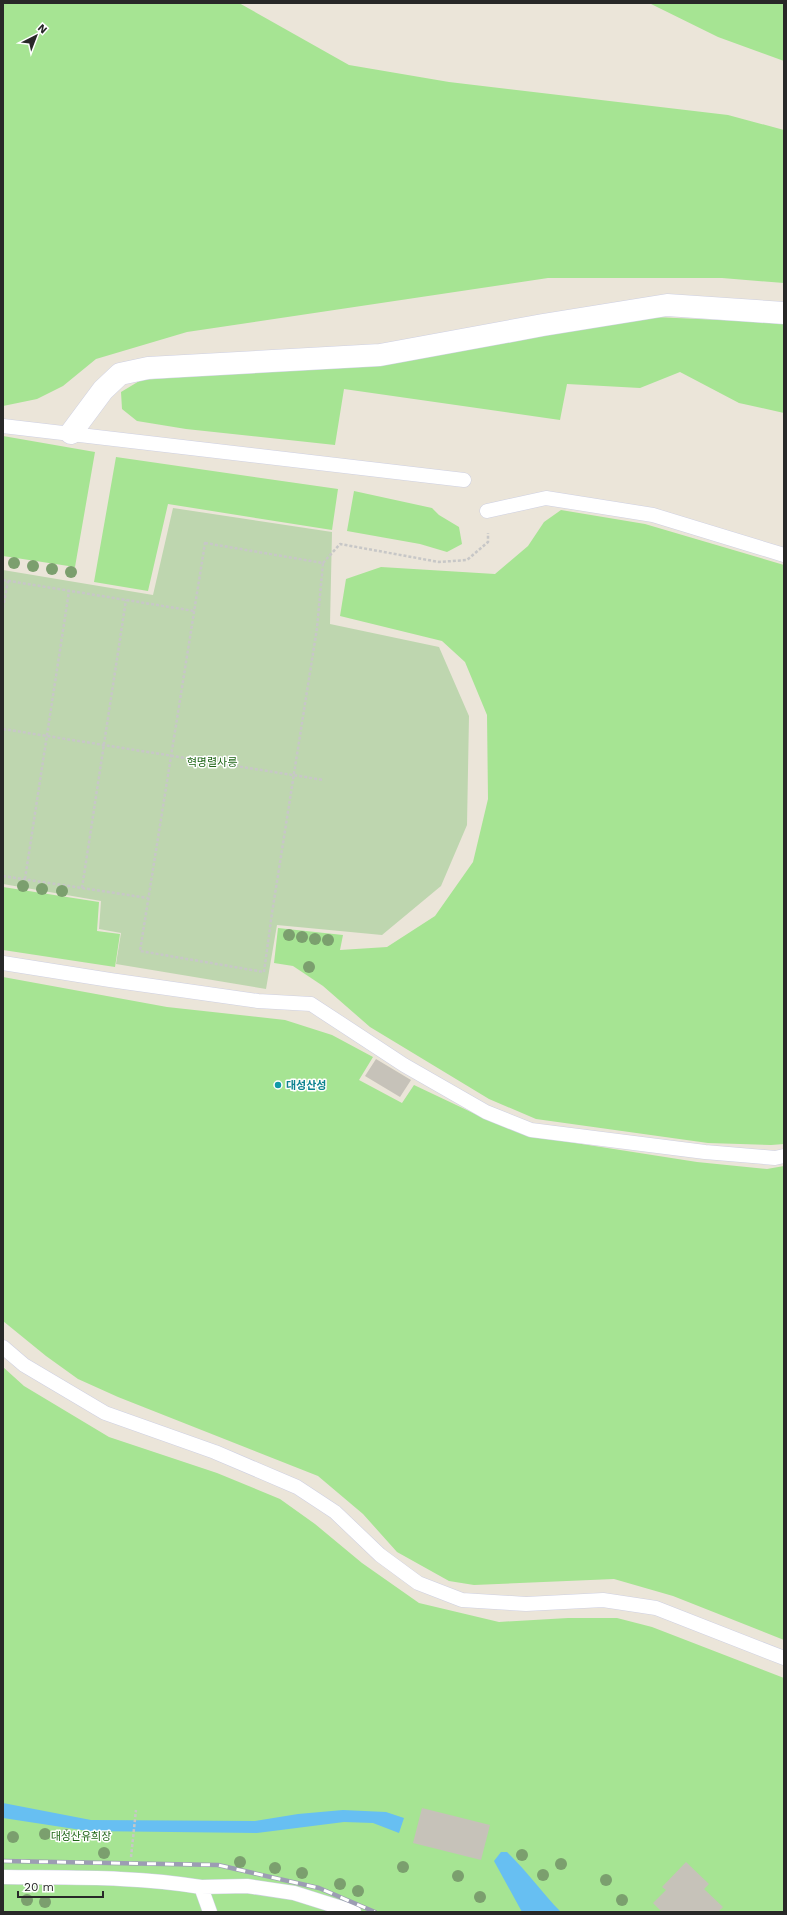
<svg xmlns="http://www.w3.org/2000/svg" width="787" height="1915" font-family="'Work Sans','Noto Sans KR',sans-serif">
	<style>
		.green { fill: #a6e493 }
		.cemetery { fill: #bed6af }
		.water { fill: #67bff2 }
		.building { fill: #c6c2b9 }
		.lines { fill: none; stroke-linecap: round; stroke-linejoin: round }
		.lane-casing { stroke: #ced0e2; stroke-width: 15 }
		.secondary-casing { stroke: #ced0e2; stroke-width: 23 }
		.path { stroke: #c7c7c7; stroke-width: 2.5; stroke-dasharray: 3 2; stroke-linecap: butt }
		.lane { stroke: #fff; stroke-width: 14 }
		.secondary { stroke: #fff; stroke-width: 22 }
		.rail-casing { stroke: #9c9db3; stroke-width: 4.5 }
		.rail { stroke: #fff; stroke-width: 3; stroke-dasharray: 9; stroke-linecap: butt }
		.tree { fill: #7b9f6e }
		.culture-dot { fill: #0f9aa8; stroke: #fff; stroke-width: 1.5 }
		.labels { text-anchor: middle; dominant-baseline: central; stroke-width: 3; stroke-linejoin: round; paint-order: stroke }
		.park-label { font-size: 11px; fill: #1f6617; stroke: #fff }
		.culture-label { font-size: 11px; font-weight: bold; fill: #0d838f; stroke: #fff; text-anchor: start }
	</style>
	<rect width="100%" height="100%" fill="#ebe5d9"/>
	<!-- green -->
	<path class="green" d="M3,3H239L349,65L449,82L728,115L784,130V283L722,278H548L187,332L96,359L63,386L37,399L3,406Z
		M649,3H784V61L718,37Z
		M654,317L784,323V413L739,403L680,372L640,388L567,384L560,420L344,389L335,445L186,429L137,421L122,409L121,392L141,380L371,363Z
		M3,436L95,452L75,567L3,556Z
		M116,457L338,489L332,530L168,504L148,591L94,582Z
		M354,491L432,508L439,515L459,527L462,544L447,552L420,544L347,531Z
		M561,510L645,524L784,565V1144L771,1145L708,1143L536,1119L489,1099L370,1027L323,986L293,966L274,963L278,928L343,935L340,950L387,947L435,916L473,862L488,799L487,715L465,662L442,641L340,616L346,579L381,567L495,574L528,546L544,522Z
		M3,887L99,902L97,931L120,934L115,967L3,950Z
		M3,977L167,1007L285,1020L332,1035L373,1057L359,1080L402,1103L414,1085L490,1121L537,1137L697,1162L767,1169L784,1166V1640L673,1596L614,1579L474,1585L449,1581L397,1552L363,1514L318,1476L118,1397L78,1379L46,1356L3,1321Z
		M3,1367L24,1386L109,1437L217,1473L280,1499L315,1524L362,1563L419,1603L499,1622L568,1618H617L652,1627L784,1678V1912H3Z"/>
	<!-- cemetery -->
	<path class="cemetery" d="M173,508L332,532L330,624L439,647L469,716L467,825L441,886L382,935L277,925L266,989L116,964L121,933L99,929L101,901L3,884V570L153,595Z"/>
	<!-- water -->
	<path class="water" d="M3,1803L91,1820L255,1821L298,1814L343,1810L386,1812L404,1818L399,1833L373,1823L344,1822L257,1833L88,1831L3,1818Z
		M501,1852H507C527,1871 542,1893 561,1912H522L494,1861Z"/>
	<!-- building -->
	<path class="building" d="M376,1059L411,1080L400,1097L365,1076Z
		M422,1808L490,1825L481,1860L413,1843Z
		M686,1862L709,1884L704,1889L723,1907L718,1912H662L653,1903L666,1890L662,1887Z"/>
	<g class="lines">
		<!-- lane casing -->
		<g class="lane-casing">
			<path id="lane" d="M3,426L464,480
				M487,511L546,498L653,515L784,555
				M3,963L110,980L258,1001L311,1004L404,1065L486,1112L531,1130L705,1152L775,1158L784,1156
				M3,1347L24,1365L105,1413L215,1452L297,1487L335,1512L380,1555L418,1583L462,1600L526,1604L603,1600L656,1608L784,1658
				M3,1877C69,1878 135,1876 201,1887L210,1912
				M201,1887L247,1886L294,1893L354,1912"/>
		</g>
		<!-- secondary casing -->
		<g class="secondary-casing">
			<path id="secondary" d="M71,433L103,390L120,374L148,368L380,355L543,325L667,305L784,313"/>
		</g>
		<!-- path -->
		<path class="path" d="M205,543L323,563L317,628L272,913L264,972L140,951Z
			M323,563L340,544L439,562L467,560L488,542V533
			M3,580L194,611
			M3,608L8,581
			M3,729L324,780
			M3,876L148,898
			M25,879L69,591
			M82,888L126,600
			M131,1857L136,1810"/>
		<!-- lane -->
		<use href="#lane" class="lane"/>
		<!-- secondary -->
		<use href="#secondary" class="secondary"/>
		<!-- rail casing -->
		<g class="rail-casing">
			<path id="rail" d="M3,1861L218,1865L319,1888L375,1912"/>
		</g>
		<!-- rail -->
		<use href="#rail" class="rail"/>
	</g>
	<!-- trees -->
	<g class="tree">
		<circle cx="14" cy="563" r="6"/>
		<circle cx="33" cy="566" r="6"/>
		<circle cx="52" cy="569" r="6"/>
		<circle cx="71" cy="572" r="6"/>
		<circle cx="23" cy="886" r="6"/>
		<circle cx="42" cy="889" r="6"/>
		<circle cx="62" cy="891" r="6"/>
		<circle cx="289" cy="935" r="6"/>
		<circle cx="302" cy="937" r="6"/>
		<circle cx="315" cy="939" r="6"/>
		<circle cx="328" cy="940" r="6"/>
		<circle cx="309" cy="967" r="6"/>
		<circle cx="45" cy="1834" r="6"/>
		<circle cx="66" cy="1835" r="6"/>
		<circle cx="13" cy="1837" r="6"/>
		<circle cx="104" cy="1853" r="6"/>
		<circle cx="522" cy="1855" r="6"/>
		<circle cx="240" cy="1862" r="6"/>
		<circle cx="561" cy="1864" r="6"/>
		<circle cx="403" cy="1867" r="6"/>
		<circle cx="275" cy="1868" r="6"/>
		<circle cx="302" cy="1873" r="6"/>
		<circle cx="543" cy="1875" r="6"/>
		<circle cx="458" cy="1876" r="6"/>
		<circle cx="606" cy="1880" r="6"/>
		<circle cx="340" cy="1884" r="6"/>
		<circle cx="358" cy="1891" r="6"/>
		<circle cx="480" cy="1897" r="6"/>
		<circle cx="27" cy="1900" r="6"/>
		<circle cx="622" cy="1900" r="6"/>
		<circle cx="45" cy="1902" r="6"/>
	</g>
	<!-- markers -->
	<circle class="culture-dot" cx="278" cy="1085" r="4"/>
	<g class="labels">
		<!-- park labels -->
		<g class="park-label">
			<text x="212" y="762">혁명렬사릉</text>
			<text x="81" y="1836">대성산유희장</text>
		</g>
		<!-- culture labels -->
		<g class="culture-label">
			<text x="286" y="1085">대성산성</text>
		</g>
	</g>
	<!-- border -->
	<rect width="787" height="1915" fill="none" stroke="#282828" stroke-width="8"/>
	<!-- north arrow -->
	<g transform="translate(36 36) rotate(42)" stroke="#ffffff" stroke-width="3" paint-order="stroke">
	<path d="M0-3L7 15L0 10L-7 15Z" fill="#282828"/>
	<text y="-6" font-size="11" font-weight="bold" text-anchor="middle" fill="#282828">N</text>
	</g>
	<!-- scale -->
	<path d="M18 1891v6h85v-6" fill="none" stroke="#282828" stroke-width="2"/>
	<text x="24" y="1891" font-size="12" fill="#282828" stroke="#ffffff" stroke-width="3" paint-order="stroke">20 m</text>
</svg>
